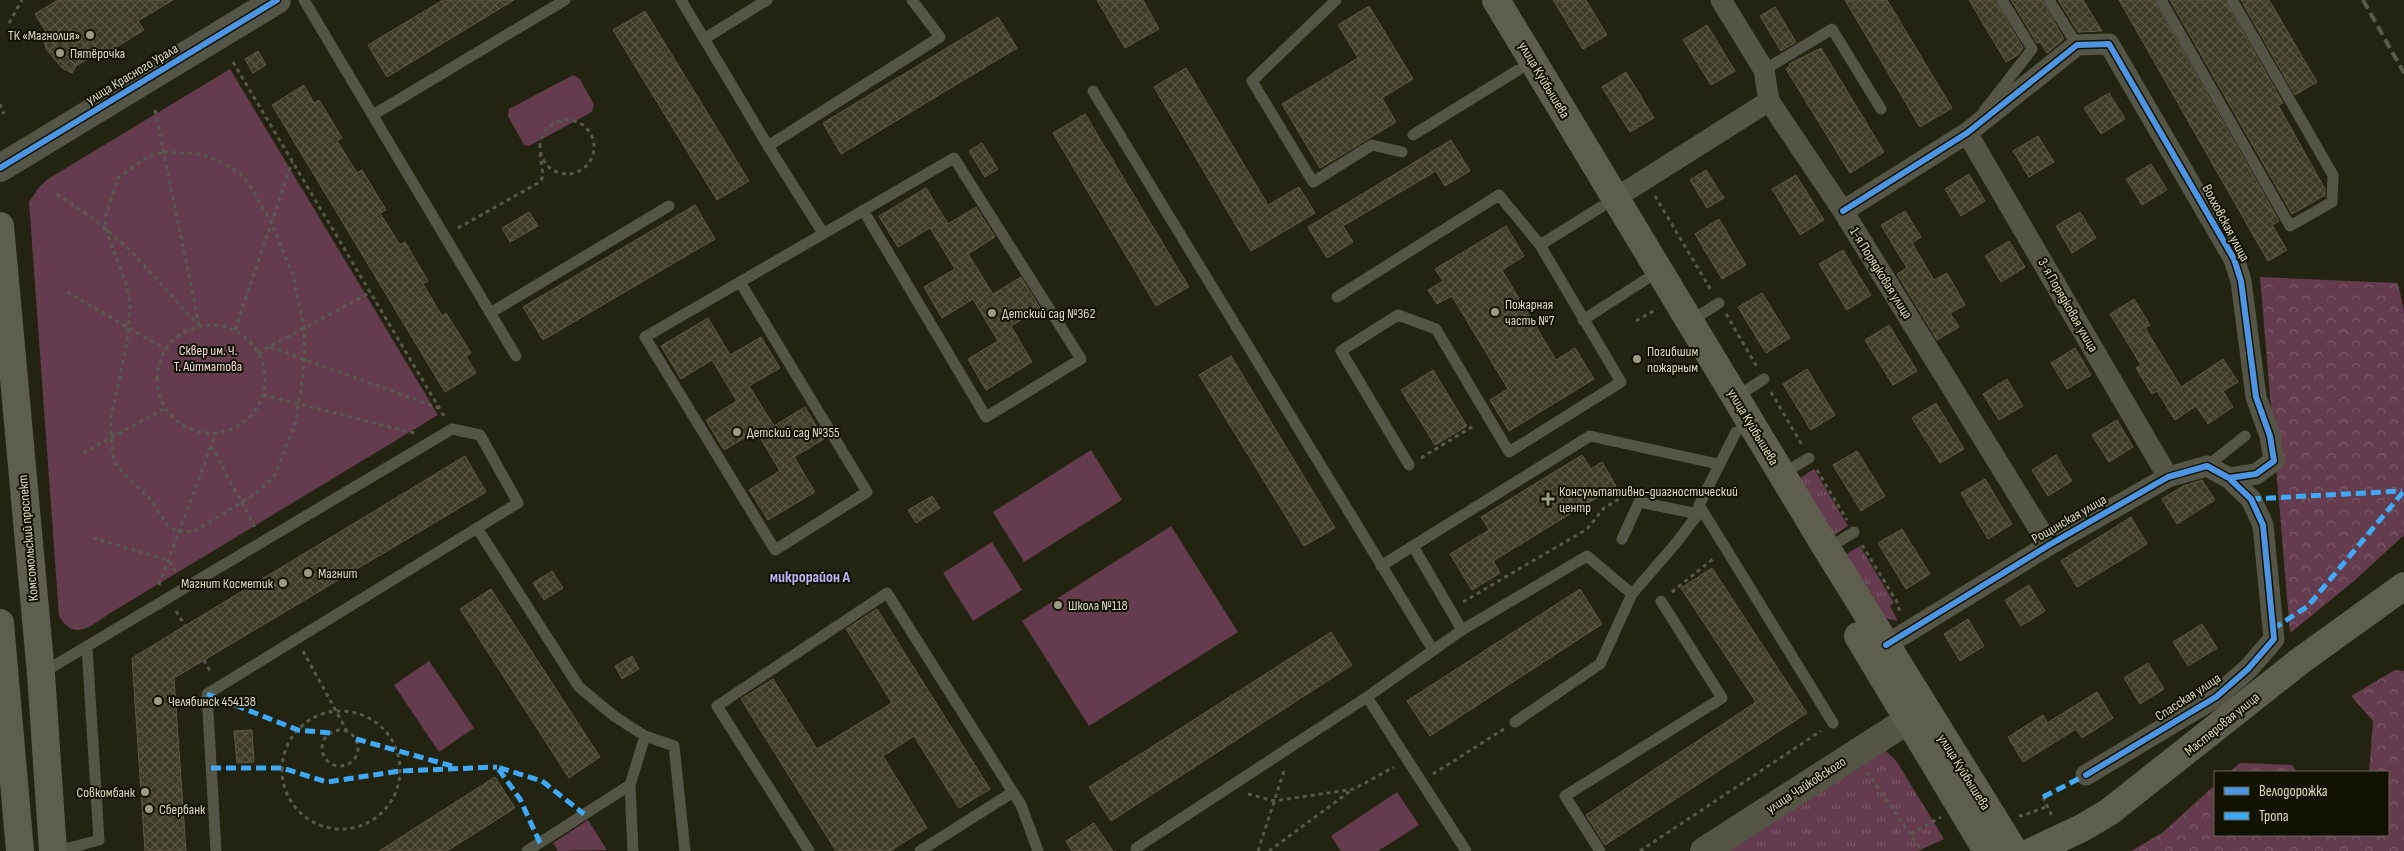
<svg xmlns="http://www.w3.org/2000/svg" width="2404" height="851" font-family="'Sofia Sans Condensed',sans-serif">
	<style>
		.grass { fill: url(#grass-tufts) }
		.forest { fill: url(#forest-crowns) }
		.green { fill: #643c4e }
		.building { fill: url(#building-cross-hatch); stroke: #5c5845 }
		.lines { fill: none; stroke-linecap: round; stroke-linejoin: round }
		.path { stroke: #58584c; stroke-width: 3; stroke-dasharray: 4 4; stroke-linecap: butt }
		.service { stroke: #545547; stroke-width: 11 }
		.minor { stroke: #545547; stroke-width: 21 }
		.tertiary { stroke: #545547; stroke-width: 28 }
		.secondary { stroke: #5e5e4f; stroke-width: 28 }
		.rail { stroke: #59594c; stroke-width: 4; stroke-dasharray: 10 5; stroke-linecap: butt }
		.quiet { stroke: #3fa9f5; stroke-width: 5; stroke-dasharray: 10 5; stroke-linecap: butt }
		.cycleway-casing { stroke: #121200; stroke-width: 9 }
		.cycleway { stroke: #4d94e3; stroke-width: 6 }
		.poi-dot { fill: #9b9c82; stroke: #121200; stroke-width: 2 }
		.labels { text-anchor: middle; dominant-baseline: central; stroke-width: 4; stroke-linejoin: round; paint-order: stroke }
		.poi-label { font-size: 14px; fill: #dcddbf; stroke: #121200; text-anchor: start }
		.street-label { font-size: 14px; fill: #dcddbf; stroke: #121200 }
		.park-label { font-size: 14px; fill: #f1d9e3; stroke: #121200 }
		.quarter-label { font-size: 16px; font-weight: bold; fill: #bdb5fc; stroke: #121200 }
	</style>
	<defs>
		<pattern id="grass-tufts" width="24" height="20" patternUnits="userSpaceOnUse" patternTransform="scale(1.25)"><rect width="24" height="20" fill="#643c4e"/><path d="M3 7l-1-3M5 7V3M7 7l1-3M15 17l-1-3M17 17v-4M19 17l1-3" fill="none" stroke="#7a5866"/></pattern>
		<pattern id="forest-crowns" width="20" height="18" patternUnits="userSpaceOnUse" patternTransform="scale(1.25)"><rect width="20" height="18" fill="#643c4e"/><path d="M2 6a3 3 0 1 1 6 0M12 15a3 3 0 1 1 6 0" fill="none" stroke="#7a5866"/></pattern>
		<pattern id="building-cross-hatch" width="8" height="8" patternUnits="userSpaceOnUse" patternTransform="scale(1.25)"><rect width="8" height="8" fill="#3e3b26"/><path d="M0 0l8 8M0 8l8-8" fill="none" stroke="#595744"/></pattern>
	</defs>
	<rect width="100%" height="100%" fill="#232311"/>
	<!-- grass -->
	<path class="grass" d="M1814,469L1848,526L1834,535L1800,478Z
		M1860,546L1894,603L1890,606L1898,621L1880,617L1843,556Z
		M1882,747L1897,762L1944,839L1918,851H1713Z"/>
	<!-- forest -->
	<path class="forest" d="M2260,277L2398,283L2404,311V535L2354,581L2290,633Z
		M2395,670L2404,671V851H2131L2162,833L2215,785V835H2388V772H2369L2373,721L2351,696Z
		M2240,763L2292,765L2297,772H2229Z"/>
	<!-- green -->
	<path class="green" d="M230,69L438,415L107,615C90,627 74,641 59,616L29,202L40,186L48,179Z
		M573,75L580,79L594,105L592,112L529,146L524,145L508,116L509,109Z
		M1091,450L1122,500L1024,562L993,512Z
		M1171,526L1238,632L1089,726L1022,621Z
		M992,542L1022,590L973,621L943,573Z
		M429,661L474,728L439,752L394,685Z
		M1397,792L1419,825L1378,851H1341L1331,836Z
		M588,820L607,850L558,851L553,843Z"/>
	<!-- building -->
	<path class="building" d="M58,0H173L138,21L144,30L105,54L99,52L76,66L72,73L62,68L46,49L44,40L45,30L35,14Z
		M443,0H514L387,77L368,45Z
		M1097,0H1143L1159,29L1125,48Z
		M1553,0H1586L1607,35L1583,49Z
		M1845,0H1887L1952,108L1920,127Z
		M1969,0H1995L2023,48L2018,55L2006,62Z
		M2011,0H2042L2064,39L2047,53L2040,42L2037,43Z
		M2058,0H2083L2102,31L2078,32Z
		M2119,0H2154L2279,221L2272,225L2287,250L2268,261Z
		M2170,0H2225L2283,103L2278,105L2325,189V195L2292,214Z
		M2241,0H2269L2317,82L2295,95Z
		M1369,6L1413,79L1382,98L1396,122L1320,168L1282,104L1358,58L1338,25Z
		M1775,7L1796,42L1781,51L1760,16Z
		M645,11L749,181L717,200L613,30Z
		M998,17L1017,48L841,154L823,123Z
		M1707,25L1735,71L1711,85L1683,40Z
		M1821,48L1884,152L1850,173L1786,69L1790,66L1789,64Z
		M258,51L266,65L253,73L245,59Z
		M1186,68L1268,205L1299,187L1315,213L1251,251L1154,87Z
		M1626,72L1654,118L1630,132L1602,87Z
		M304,85L314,103L319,100L342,138L337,141L357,173L362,170L386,210L380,213L400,245L405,242L428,281L423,284L442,316L446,313L471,353L466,356L476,373L445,392L272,105Z
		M2109,93L2125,119L2101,134L2084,108Z
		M1085,114L1189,287L1156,306L1053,133Z
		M2038,136L2054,162L2029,177L2013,151Z
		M1451,140L1470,171L1445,186L1436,171L1343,226L1353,242L1327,258L1308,227Z
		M982,143L998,169L985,177L969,151Z
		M2151,164L2167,190L2142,205L2126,179Z
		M1706,170L1724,198L1707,208L1690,180Z
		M1969,174L1985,201L1961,216L1945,189Z
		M1796,175L1824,220L1800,235L1772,189Z
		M926,188L948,224L976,207L995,237L968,254L993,294L1021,277L1040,308L1011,326L1032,362L986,390L968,359L998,341L973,299L942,318L924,287L955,269L930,228L898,247L879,216Z
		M695,205L715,239L543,340L523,307Z
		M1905,211L1921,237L1912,243L1934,280L1947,273L1965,305L1950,313L1959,327L1937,340L1897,274L1907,268L1881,225Z
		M529,212L538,226L510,242L502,228Z
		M2080,212L2096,238L2072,253L2056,226Z
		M1719,219L1746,265L1722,279L1695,234Z
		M1506,226L1524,256L1502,270L1556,360L1575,348L1594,379L1509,431L1490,400L1508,389L1452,296L1437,304L1428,290L1443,281L1435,269Z
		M2009,241L2025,267L2001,282L1985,256Z
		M1843,250L1871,295L1847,310L1819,264Z
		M1762,293L1790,338L1766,353L1738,307Z
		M2134,299L2150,325L2145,328L2181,387L2223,359L2238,382L2223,391L2233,407L2208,424L2196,406L2175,420L2157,391L2152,394L2136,368L2141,365L2110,314Z
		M708,318L730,355L761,337L780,368L749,386L774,426L805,407L824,439L794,457L815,492L768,520L749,490L780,471L756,431L724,450L706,420L737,401L712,360L681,379L661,346Z
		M1889,325L1917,371L1893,385L1865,340Z
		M2075,348L2091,375L2067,389L2051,363Z
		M1231,356L1335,528L1304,546L1199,375Z
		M1807,369L1835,415L1811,430L1783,384Z
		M1433,370L1467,426L1435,445L1401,390Z
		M2007,379L2023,406L1999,420L1983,394Z
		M1936,403L1964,449L1940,463L1912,418Z
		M2117,420L2133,447L2109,462L2092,435Z
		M1857,451L1885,496L1861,511L1833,465Z
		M1582,455L1591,469L1602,462L1616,486L1493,561L1500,573L1472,590L1450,554L1489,530L1481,517Z
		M2056,455L2072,481L2048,496L2032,470Z
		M465,456L486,492L174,678L186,851H145L132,658Z
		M1985,479L2012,524L1988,539L1961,493Z
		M2202,480L2215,500L2177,524L2162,499L2183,486Z
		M932,496L940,508L916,523L908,510Z
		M2131,517L2147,544L2077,587L2061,561Z
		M1902,529L1930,574L1906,589L1878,543Z
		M1712,568L1807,713L1605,845L1586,815L1756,702L1681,588Z
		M552,571L563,588L544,600L533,583Z
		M2029,585L2045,611L2021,626L2005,600Z
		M491,589L600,757L569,778L460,609Z
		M1580,589L1602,624L1430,736L1407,701Z
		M877,609L990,789L959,808L914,736L883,756L927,828L890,851H836L741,699L773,679L817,749L892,703L846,629Z
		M1968,619L1984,646L1960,661L1944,634Z
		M2202,624L2217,648L2188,666L2173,642Z
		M1331,632L1352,665L1111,821L1089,787Z
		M632,656L639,669L622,679L615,666Z
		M2148,663L2164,689L2140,704L2124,678Z
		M2097,692L2113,718L2082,738L2076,729L2023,762L2008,737L2043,715L2047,723Z
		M252,730L254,762L237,763L234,731Z
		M495,777L515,808L447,851H379Z
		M1094,823L1113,851H1072L1066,841Z"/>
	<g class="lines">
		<!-- path -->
		<path class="path" d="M9,23L22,0
			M233,62L444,416
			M0,104L4,114
			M155,110L199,325
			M540 147a27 27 0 1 1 54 0a27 27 0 1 1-54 0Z
			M164,152L200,154L219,161L240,173L250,186L271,222L293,275L304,329L305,359L296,421L275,475L258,492L195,531L178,532L168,526L151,500L124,474L114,462L111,438V418L127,343L130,306L127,286L106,230L105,218L118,178L147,157Z
			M57,194L95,220L131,251L198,325
			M1655,196L1711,290
			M458,228L540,182L543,176L540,154
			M67,292L165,349
			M1726,314L1757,367
			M1636,321L1657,309
			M157 379a54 54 0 1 1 108 0a54 54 0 1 1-108 0Z
			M235,330L292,162
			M270,347L439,408
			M258,353L371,292
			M1771,392L1802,445
			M263,395L414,433
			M211,446L256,529
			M83,453L165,408
			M1421,458L1475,425
			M1817,470L1847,520
			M93,538L168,560L178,575
			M1862,545L1897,602L1900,613
			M159,585L216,433
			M1672,592L1714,558
			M1463,602L1587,529L1604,508L1624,496
			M176,611L185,626
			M303,651L347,731
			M204,660L211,673
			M282 770a59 59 0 1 1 118 0a59 59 0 1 1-118 0Z
			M322 748a18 18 0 1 1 36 0a18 18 0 1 1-36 0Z
			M1867,772L1922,851
			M1433,774L1504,729
			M1248,794L1274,801L1354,789L1394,767
			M2043,797L2052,816
			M2019,815L2021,816L2046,807
			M1911,834L1941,817
			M1258,851L1285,768
			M1269,851L1353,789
			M1640,851L1821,731"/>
		<!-- service -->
		<path class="service" d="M304,0L516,356
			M681,0L768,146L823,233
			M1336,0L1252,81L1313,182L1372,145L1402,152
			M2049,0L2077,45
			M2161,0L2290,226L2332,202L2333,175L2232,0
			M704,39L767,0
			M1764,70L1832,29L1881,109
			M1093,91L1433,650
			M1984,111L2032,49L2002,0
			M373,115L565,0
			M1413,135L1518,70
			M768,146L940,37L912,0
			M1540,245L1601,207
			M740,282L867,492L775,550L645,337L954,158L1081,359L986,417L863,210
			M1337,297L1499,195L1540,245L1621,382L1509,452L1436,329L1398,315L1341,351L1409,465
			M490,313L669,206
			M1583,320L1645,280
			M1689,322L1719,303
			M1736,397L1764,379
			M2207,466L2245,436
			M1782,474L1809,458
			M1699,505L1833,723
			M477,528L579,687L614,716L645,736L674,746L685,851
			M1622,539L1639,502L1698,514
			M1827,549L1854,532
			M1381,566L1413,546
			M1462,630L1413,546L1590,436L1718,464
			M42,673L452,429L480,435L518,503L207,694L216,851
			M1367,697L1466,851
			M1515,722L1600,664L1632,594L1677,542L1698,514L1699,505L1736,432
			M630,785L633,851
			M53,848H69L99,840L87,647
			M527,851L630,785L645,736
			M809,851L717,706L887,593L1021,805L1038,851
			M920,851L1013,792
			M1137,851L1136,848L1367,697L1462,630L1587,556L1632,594
			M1600,851L1565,796L1722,698L1661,601"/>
		<!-- minor -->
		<path class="minor" d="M1721,0L1764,70L1769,101L1843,211L2049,545
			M1967,133L2168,477
			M1614,199L1769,101
			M1843,211L1967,133L2077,45L2109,44L2234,259L2241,281L2256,397L2270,436L2274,461L2256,474L2229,478L2207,466L2168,477L2049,545L1886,645
			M2086,775L2216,697L2248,669L2274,639L2263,525L2251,499L2229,478"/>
		<!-- tertiary -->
		<path class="tertiary" d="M0,168L277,0
			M1704,851L1908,720"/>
		<!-- secondary -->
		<path class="secondary" d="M1496,0L1827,549L2014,851
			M0,226L41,674L53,851
			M0,623L20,851
			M1858,636L1987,851
			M2033,851L2082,828L2109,812L2300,661L2404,586"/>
		<!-- rail -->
		<path class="rail" d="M2363,0L2404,73"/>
		<!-- quiet -->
		<path class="quiet" d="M2251,499L2402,491
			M2273,629L2308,606L2404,491
			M207,694L298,730L330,733
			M356,739L452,766
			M211,768H282L327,782L400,771L497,767
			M2043,797L2086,775
			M540,843L520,799L497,767L542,781L584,814"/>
		<!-- cycleway casing -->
		<g class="cycleway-casing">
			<path id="cycleway" d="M0,168L277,0
				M1843,211L1967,133L2077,45L2109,44L2234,259L2241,281L2256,397L2270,436L2274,461L2256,474L2229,478L2207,466L2168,477L2049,545L1886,645
				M2086,775L2216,697L2248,669L2274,639L2263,525L2251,499L2229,478"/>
		</g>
		<!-- cycleway -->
		<use href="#cycleway" class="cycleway"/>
	</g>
	<!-- markers -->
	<g class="poi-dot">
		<circle cx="90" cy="35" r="5"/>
		<circle cx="60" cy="53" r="5"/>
		<circle cx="1495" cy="312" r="5"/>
		<circle cx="992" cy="313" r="5"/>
		<circle cx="1637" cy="359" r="5"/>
		<circle cx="737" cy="432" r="5"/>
		<path d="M1545.5 491.5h5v5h5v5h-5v5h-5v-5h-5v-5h5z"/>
		<circle cx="308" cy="573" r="5"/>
		<circle cx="283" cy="583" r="5"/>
		<circle cx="1058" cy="605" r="5"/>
		<circle cx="158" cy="701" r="5"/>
		<circle cx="145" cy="792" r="5"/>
		<circle cx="149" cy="809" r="5"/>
	</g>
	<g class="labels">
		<!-- poi labels -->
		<g class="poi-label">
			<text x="80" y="35" text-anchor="end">ТК «Магнолия»</text>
			<text x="70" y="53">Пятёрочка</text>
			<text x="1505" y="304">Пожарная<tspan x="1505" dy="16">часть №7</tspan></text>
			<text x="1002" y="313">Детский сад №362</text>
			<text x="1647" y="351">Погибшим<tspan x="1647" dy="16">пожарным</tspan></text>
			<text x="747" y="432">Детский сад №355</text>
			<text x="1559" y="491">Консультативно-диагностический<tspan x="1559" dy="16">центр</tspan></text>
			<text x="318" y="573">Магнит</text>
			<text x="273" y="583" text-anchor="end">Магнит Косметик</text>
			<text x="1068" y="605">Школа №118</text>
			<text x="168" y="701">Челябинск 454138</text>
			<text x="135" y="792" text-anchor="end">Совкомбанк</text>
			<text x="159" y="809">Сбербанк</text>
		</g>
		<!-- street labels -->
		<g class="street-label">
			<text transform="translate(132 74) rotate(-31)">улица Красного Урала</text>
			<text transform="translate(1544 80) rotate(59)">улица Куйбышева</text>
			<text transform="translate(2226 223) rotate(62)">Волховская улица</text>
			<text transform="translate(1881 273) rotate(58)">1-я Порядковая улица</text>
			<text transform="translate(2068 305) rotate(60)">3-я Порядковая улица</text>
			<text transform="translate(1753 427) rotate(59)">улица Куйбышева</text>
			<text transform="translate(2069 519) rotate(-30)">Рощинская улица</text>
			<text transform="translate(28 538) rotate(-95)">Комсомольский проспект</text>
			<text transform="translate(2188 697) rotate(-33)">Спасская улица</text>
			<text transform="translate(2222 724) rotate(-39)">Мастеровая улица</text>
			<text transform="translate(1964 772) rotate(58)">улица Куйбышева</text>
			<text transform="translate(1806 785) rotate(-33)">улица Чайковского</text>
		</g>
		<!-- park labels -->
		<g class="park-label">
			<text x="208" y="350">Сквер им. Ч.<tspan x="208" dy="16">Т. Айтматова</tspan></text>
		</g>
		<!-- quarter labels -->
		<g class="quarter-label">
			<text x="810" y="577">микрорайон А</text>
		</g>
	</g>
	<!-- legend -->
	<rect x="2214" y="771" width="175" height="65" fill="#121200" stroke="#63634c"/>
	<rect x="2224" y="787" width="25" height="8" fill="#4d94e3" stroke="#63634c"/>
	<text x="2259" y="796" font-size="15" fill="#dcddbf">Велодорожка</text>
	<rect x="2224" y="812" width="25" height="8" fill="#3fa9f5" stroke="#63634c"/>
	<text x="2259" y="821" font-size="15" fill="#dcddbf">Тропа</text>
</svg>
